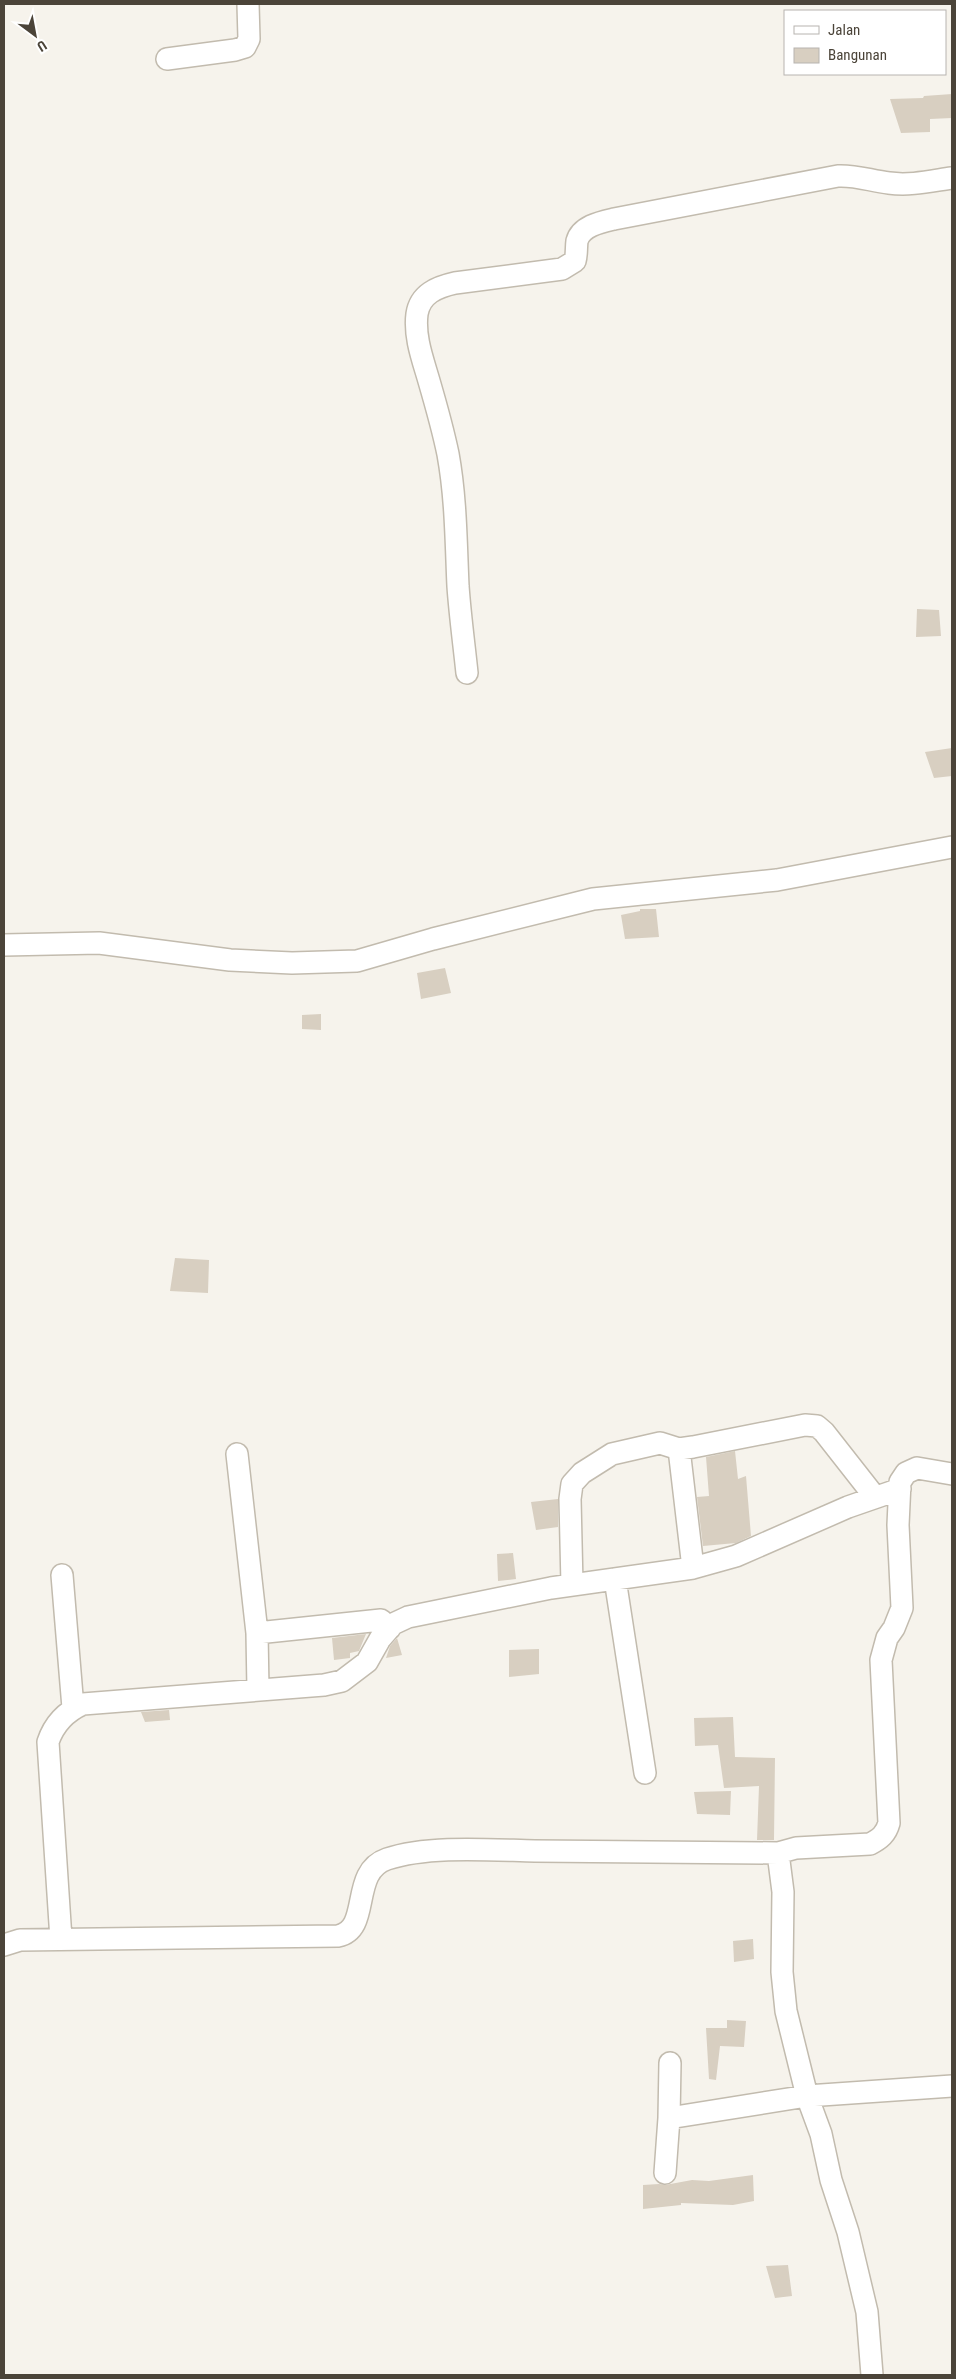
<svg xmlns="http://www.w3.org/2000/svg" width="956" height="2379" font-family="'Roboto Condensed',sans-serif">
	<style>
		.building { fill: #d8cfc1 }
		.lines { fill: none; stroke-linecap: round; stroke-linejoin: round }
		.minor-casing { stroke: #c2bbae; stroke-width: 24 }
		.minor { stroke: #fff; stroke-width: 21 }
	</style>
	<rect width="100%" height="100%" fill="#f6f3ec"/>
	<!-- building -->
	<path class="building" d="M952,94V118L930,119V132L901,133L890,99L923,98L924,96Z
		M917,609L939,610L941,636L916,637Z
		M952,748V776L934,778L925,752Z
		M640,909H656L659,937L625,939L621,915L640,911Z
		M445,968L451,993L421,999L417,973Z
		M321,1014V1030L302,1029V1015Z
		M175,1258L209,1260L208,1293L170,1291Z
		M735,1451L738,1479L746,1476L751,1536L736,1543L703,1546L697,1497L709,1496L706,1457Z
		M558,1499V1527L536,1530L531,1502Z
		M513,1553L516,1579L498,1581L497,1554Z
		M366,1634L359,1651L350,1653V1658L334,1660L332,1638Z
		M397,1638L402,1655L386,1658L390,1646Z
		M539,1649V1674L509,1677V1650Z
		M169,1710L170,1720L145,1722L141,1712Z
		M733,1717L735,1757L775,1758L774,1840H757L759,1786L724,1788L718,1745L695,1746L694,1718Z
		M731,1791L730,1815L697,1814L694,1792Z
		M753,1939L754,1959L734,1962L733,1941Z
		M727,2020L746,2021L744,2047L720,2046L716,2080L709,2079L706,2028H727Z
		M753,2175L754,2201L733,2205L681,2203V2205L643,2209V2185L659,2184L665,2185L692,2180L709,2181Z
		M788,2265L792,2296L775,2298L766,2266Z"/>
	<g class="lines">
		<!-- minor casing -->
		<g class="minor-casing">
			<path id="minor" d="M167,59L235,50L245,47L249,39L248,4
				M467,673C464,644 460,615 458,586C456,542 456,498 448,454C443,430 436,405 429,381C423,360 414,337 417,314C420,294 437,287 455,283L562,269L575,261C577,254 576,248 577,241C581,226 601,222 614,219L838,176C856,175 871,181 889,183C910,186 931,181 952,178
				M4,945L99,943L230,960L292,963L357,961L433,939L593,899L777,880L952,847
				M679,1449L693,1568
				M237,1454L257,1633
				M62,1575L73,1708
				M615,1579L645,1773
				M572,1585L570,1499L572,1484L582,1473L612,1454L660,1443L679,1449L693,1447L805,1425L817,1426L824,1432L875,1497
				M258,1690L257,1633L381,1620L390,1628
				M61,1939L48,1742C54,1724 65,1712 83,1704L324,1685L342,1681L367,1662L380,1639L393,1624L408,1617L551,1588L693,1568L736,1556L848,1507L900,1489
				M4,1945L20,1940L338,1936C372,1929 349,1872 387,1859C429,1845 491,1850 535,1851C616,1851 697,1852 778,1853
				M669,2118L807,2096L952,2086
				M665,2173L669,2118L670,2063
				M872,2375L867,2312L848,2232L831,2180L821,2134L807,2096L786,2011L782,1972L783,1892L778,1853L796,1848L870,1844C880,1839 886,1834 889,1823L881,1660L887,1638L894,1628L902,1608L898,1525L900,1482L906,1473L917,1468L952,1474"/>
		</g>
		<!-- minor -->
		<use href="#minor" class="minor"/>
	</g>
	<!-- border -->
	<rect width="956" height="2379" fill="none" stroke="#4b4439" stroke-width="10"/>
	<!-- legend -->
	<rect x="784" y="10" width="162" height="65" fill="#ffffff" stroke="#b7b4b0"/>
	<rect x="794" y="26" width="25" height="8" fill="#ffffff" stroke="#b7b4b0"/>
	<text x="828" y="35" font-size="15" fill="#4b4439">Jalan</text>
	<rect x="794" y="48" width="25" height="15" fill="#d8cfc1" stroke="#b7b4b0"/>
	<text x="828" y="60" font-size="15" fill="#4b4439">Bangunan</text>
	<!-- north arrow -->
	<g transform="translate(35 35) rotate(148)" stroke="#ffffff" stroke-width="4" paint-order="stroke">
	<path d="M0-4L9 19L0 12L-9 19Z" fill="#4b4439"/>
	<text y="-8" font-size="14" font-weight="bold" text-anchor="middle" fill="#4b4439">U</text>
	</g>
</svg>
